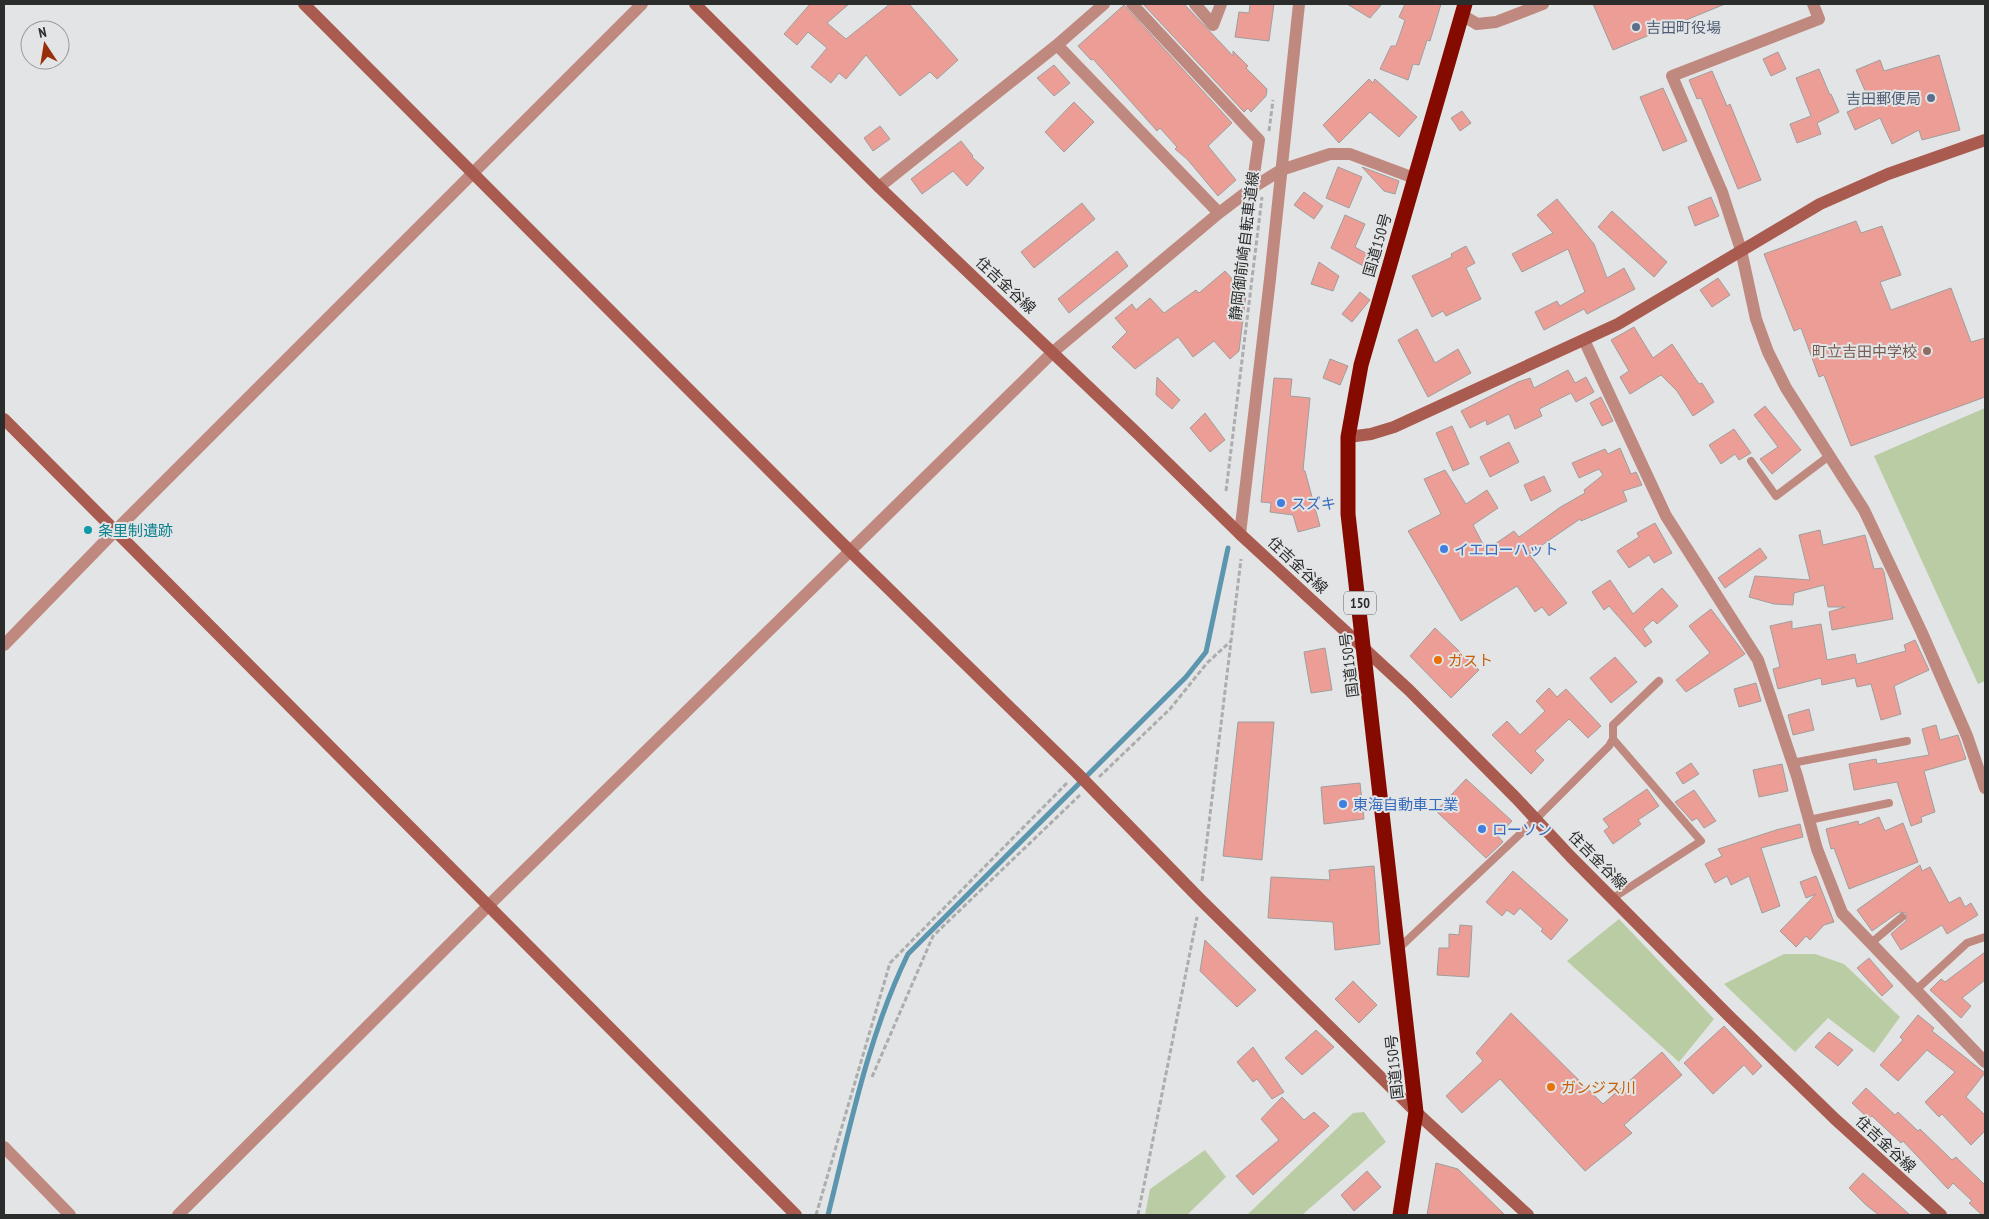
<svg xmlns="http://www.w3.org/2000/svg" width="1989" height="1219" font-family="'PT Sans Narrow','Noto Sans JP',sans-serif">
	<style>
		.green { fill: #bacca4 }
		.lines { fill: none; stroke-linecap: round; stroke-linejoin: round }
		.stream { stroke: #5b96ae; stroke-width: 5 }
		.building { fill: #ec9e96; stroke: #9f9e9d }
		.path { stroke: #acadad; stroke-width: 3; stroke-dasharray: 5 2.5; stroke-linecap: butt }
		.lane { stroke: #c0897f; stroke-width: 8 }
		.street { stroke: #c0897f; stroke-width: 12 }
		.secondary { stroke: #aa5b4f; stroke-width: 12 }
		.highway { stroke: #850b01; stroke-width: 15 }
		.service-dot { fill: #5c6f8a; stroke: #e3e4e5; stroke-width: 2 }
		.education-dot { fill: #8d6e63; stroke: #e3e4e5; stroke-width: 2 }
		.shop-dot { fill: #3f7fe0; stroke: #e3e4e5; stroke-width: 2 }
		.culture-dot { fill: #0f9aa8; stroke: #e3e4e5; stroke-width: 2 }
		.food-dot { fill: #e8710a; stroke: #e3e4e5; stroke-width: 2 }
		.labels { text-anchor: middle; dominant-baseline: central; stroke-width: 4; stroke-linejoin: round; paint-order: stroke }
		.shield { fill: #e3e4e5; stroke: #626364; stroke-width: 1 }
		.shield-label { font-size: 14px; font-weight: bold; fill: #2b2c2c }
		.service-label { font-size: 15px; fill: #4e5e75; stroke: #e3e4e5; text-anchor: start }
		.street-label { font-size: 15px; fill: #2b2c2c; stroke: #e3e4e5 }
		.education-label { font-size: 15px; fill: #785e54; stroke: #e3e4e5; text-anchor: end }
		.shop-label { font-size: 15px; fill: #366cbe; stroke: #e3e4e5; text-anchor: start }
		.culture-label { font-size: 15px; fill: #0d838f; stroke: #e3e4e5; text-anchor: start }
		.food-label { font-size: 15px; fill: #c56008; stroke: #e3e4e5; text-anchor: start }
	</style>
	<rect width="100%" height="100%" fill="#e3e4e5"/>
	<!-- green -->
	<path class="green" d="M1985,408V681L1978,684L1874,456Z
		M1619,919L1714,1019L1679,1062L1567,961Z
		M1784,954H1815L1844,964L1900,1017L1874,1053L1828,1018L1795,1052L1724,984Z
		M1364,1112L1386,1142L1302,1215H1247L1353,1113Z
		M1205,1150L1226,1177L1187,1215H1145L1150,1189Z"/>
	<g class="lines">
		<!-- stream -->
		<path class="stream" d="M828,1215C850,1127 868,1036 908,954L1186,677L1206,652L1228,548"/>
	</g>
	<!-- building -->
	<path class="building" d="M810,4H849L827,23L846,39L890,4H909L958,60L937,79L930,72L900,96L866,55L846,79L839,73L831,83L811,67L827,48L808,32L797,45L784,34Z
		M1143,4H1184L1233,56V51L1248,66L1246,68L1267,89L1266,96L1251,112L1248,108L1244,112Z
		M1250,4H1274L1269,41L1235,37L1239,12L1249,13Z
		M1347,4H1382L1370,18Z
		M1405,4H1441L1430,41L1427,40L1419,65L1413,64L1408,80L1380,69L1391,46H1396L1405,20L1399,17Z
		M1593,4H1725L1613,50Z
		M1124,5L1232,123L1208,146L1236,180L1218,196L1187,159L1175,149L1177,147L1160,128L1157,131L1093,59L1091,60L1078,46Z
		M1778,52L1786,69L1771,76L1763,59Z
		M1939,55L1960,130L1922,140L1919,130L1892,144L1880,118L1855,130L1847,112L1870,102L1856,70L1880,60L1884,71Z
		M1054,65L1070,83L1054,96L1037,78Z
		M1819,69L1830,95L1831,94L1839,112L1817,123L1821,134L1797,143L1790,124L1811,116L1796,78Z
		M1712,71L1727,106L1730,104L1761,180L1738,189L1701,98L1697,99L1689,80Z
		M1369,79L1373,83L1375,79L1417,117L1399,137L1370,112L1339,143L1323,125Z
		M1663,88L1687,141L1663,151L1640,97Z
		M1074,102L1094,122L1064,152L1045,132Z
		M1462,111L1471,123L1460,131L1451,118Z
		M880,126L890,139L873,151L864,138Z
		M961,141L973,156L972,157L984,168L967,186L953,171L922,194L911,179Z
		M1338,167L1362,177L1349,208L1326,198Z
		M1362,167L1399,181L1395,194L1384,191Z
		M1304,192L1323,206L1314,219L1294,205Z
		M1711,197L1719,216L1695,226L1688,207Z
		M1557,199L1594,244L1607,278L1624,268L1635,289L1587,314L1584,309L1544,330L1535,312L1557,301L1560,306L1585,292L1568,249L1522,272L1512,254L1553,233L1537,215Z
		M1082,203L1095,219L1034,268L1021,252Z
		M1612,211L1667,262L1654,277L1598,227Z
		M1345,215L1365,224L1355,247L1378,260L1372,271L1331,248Z
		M1856,221L1861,233L1882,226L1901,275L1880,282L1891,310L1951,288L1971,342L1985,338V397L1851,446L1824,375L1819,377L1801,328L1794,331L1764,254Z
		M1466,246L1475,263L1466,268L1481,299L1446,316L1443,311L1432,317L1412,276L1452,257L1451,254Z
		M1117,251L1128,266L1069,313L1058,299Z
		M1319,262L1339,276L1333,291L1311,284Z
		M1225,271L1246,294L1239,351L1230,359L1214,341L1193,357L1178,337L1135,369L1112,347L1127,332L1115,318L1132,304L1136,310L1150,298L1164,313L1196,290L1199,293Z
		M1718,278L1730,295L1712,307L1700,290Z
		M1360,292L1370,300L1352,322L1342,314Z
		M1634,327L1653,358L1672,344L1699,384L1702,383L1714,402L1693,416L1677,391L1661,375L1630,394L1620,377L1629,371L1611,340Z
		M1417,329L1435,363L1458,349L1471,373L1428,397L1398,340Z
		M1330,359L1348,366L1340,385L1323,378Z
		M1568,370L1575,383L1586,377L1594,392L1576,402L1571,393L1539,409L1542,416L1515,429L1509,414L1487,425L1486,420L1470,428L1461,411L1518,382L1530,378L1534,388Z
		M1157,377L1180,400L1172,409L1156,395Z
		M1274,378L1292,379L1290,396L1310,398L1303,470L1305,471L1320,526L1298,532L1293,515L1270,512L1271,503L1261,502Z
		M1601,397L1613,421L1602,426L1590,403Z
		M1765,406L1801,450L1772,474L1760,459L1778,447L1754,415Z
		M1205,413L1225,440L1210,452L1190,428Z
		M1452,426L1469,464L1453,471L1436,433Z
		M1734,429L1751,453L1739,460L1735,454L1721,464L1709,445Z
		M1509,442L1519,462L1490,477L1480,457Z
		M1620,448L1631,474L1636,472L1642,485L1623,491L1627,501L1581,521L1580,519L1529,554L1567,603L1549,616L1542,607L1535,612L1517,586L1461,621L1408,531L1441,514L1424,479L1445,470L1466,504L1487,490L1498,508L1473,525L1486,550L1514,531L1519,537L1559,508L1585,493L1584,490L1603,475L1599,469L1579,478L1572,463L1605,449L1608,454Z
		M1544,476L1551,491L1531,501L1524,485Z
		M1655,523L1672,553L1654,563L1649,555L1629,568L1617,551L1639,537L1637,533Z
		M1820,530L1823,545L1865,535L1874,569L1882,568L1884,572L1893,619L1832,630L1829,612L1845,607H1828L1824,585L1794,593L1793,605L1774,604L1749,597L1755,576L1810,580L1799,535Z
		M1760,548L1767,558L1725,588L1718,578Z
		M1610,580L1633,614L1662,588L1678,606L1657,624L1653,620L1643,629L1652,642L1645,647L1609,606L1604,610L1592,592Z
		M1711,609L1745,654L1686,692L1676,680L1710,653L1689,626Z
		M1792,621V629L1821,624L1827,660L1855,654L1857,664L1906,651L1904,645L1915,640L1929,670L1894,686L1901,714L1881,720L1871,684L1857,687L1855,678L1822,685L1821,678L1778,689L1773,669L1780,667L1770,626Z
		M1435,628L1479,670L1451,698L1410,656Z
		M1325,648L1332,690L1311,693L1304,652Z
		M1615,657L1637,682L1611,703L1590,678Z
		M1756,683L1761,701L1739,707L1734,689Z
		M1549,688L1557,697L1566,689L1601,726L1588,738L1569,719L1535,751L1544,760L1531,774L1492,735L1507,721L1520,735L1545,711L1536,701Z
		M1809,709L1814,730L1793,735L1788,715Z
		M1238,722H1274L1262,860L1223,856Z
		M1936,725L1940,740L1958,735L1966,759L1924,771L1935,812L1921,817L1922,822L1911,826L1897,782L1854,790L1849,764L1876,759L1877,764L1929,755L1922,729Z
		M1691,763L1699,774L1683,784L1676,773Z
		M1782,764L1788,791L1759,797L1753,770Z
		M1466,779L1512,821L1498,836L1503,842L1486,858L1436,811Z
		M1360,783L1364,819L1324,824L1321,787Z
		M1647,789L1659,806L1638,820L1641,824L1613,844L1604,831L1609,827L1603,819Z
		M1694,790L1716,821L1704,828L1697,818L1692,821L1675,802Z
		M1879,817L1885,831L1903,823L1918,862L1849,889L1834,848L1831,849L1826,829L1858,821L1859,825Z
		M1800,824L1803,837L1761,848L1780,906L1762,913L1749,876L1731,885L1727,876L1715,883L1705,864L1722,856L1718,849L1776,830Z
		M1920,865L1922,871L1930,867L1949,903L1960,897L1965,907L1971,903L1978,915L1947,934L1942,925L1901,950L1891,934L1906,921V913L1899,912L1872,931L1857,910Z
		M1374,866L1380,944L1335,950L1333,922L1268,918L1271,877L1330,880L1329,870Z
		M1513,871L1568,920L1551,940L1541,931L1543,929L1520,908L1514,915L1507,910L1502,916L1486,902Z
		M1816,876L1834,922L1824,925L1810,940L1806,936L1796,947L1780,931L1816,894L1806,898L1800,882Z
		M1460,925L1472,926L1469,977L1437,975L1439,948H1449V934L1459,935Z
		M1205,940L1256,990L1237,1007L1200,971Z
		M1985,952V980L1962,998L1971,1006L1961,1018L1930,990L1941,979L1945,982Z
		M1869,958L1893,986L1882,996L1857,968Z
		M1353,981L1377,1005L1359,1023L1335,999Z
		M1511,1013L1603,1104L1662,1052L1682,1075L1624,1125L1632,1133L1585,1171L1500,1079L1462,1113L1446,1096L1483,1061L1476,1053Z
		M1918,1015L1934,1028L1932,1031L1985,1073L1966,1097L1985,1115V1131L1971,1145L1942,1114L1939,1117L1925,1102L1955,1072L1927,1050L1898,1081L1880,1065L1903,1040L1900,1037Z
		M1724,1026L1762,1066L1753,1075L1744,1065L1713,1094L1684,1063Z
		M1316,1030L1334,1047L1302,1075L1285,1058Z
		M1829,1032L1853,1050L1838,1066L1815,1047Z
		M1253,1047L1284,1092L1272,1099L1257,1079L1253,1082L1237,1062Z
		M1866,1088L1895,1115L1898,1112L1918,1131L1920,1129L1952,1160L1956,1157L1985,1185V1215H1982L1969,1203L1972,1201L1953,1183L1948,1189L1903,1141L1901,1143L1872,1116L1869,1119L1852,1103Z
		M1282,1097L1304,1120L1314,1112L1329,1126L1253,1195L1236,1176L1279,1140L1261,1119Z
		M1436,1163L1458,1169L1505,1215H1427Z
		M1367,1171L1381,1187L1354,1211L1341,1195Z
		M1863,1173L1891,1198L1910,1215H1879L1866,1205L1849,1188Z"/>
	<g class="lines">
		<!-- path -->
		<path class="path" d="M1269,131L1273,100
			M1226,491L1262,197
			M1099,777L1170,709L1207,663L1231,641
			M1202,881L1241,559
			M872,1077L933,936L1080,795
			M816,1215L890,963L1068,782
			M1138,1215L1197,917"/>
		<!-- lane -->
		<path class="lane" d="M1751,461L1776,496L1829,456
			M1613,739V725L1659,681
			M1792,763L1907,741
			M1809,820L1889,803
			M1871,943L1902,917
			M1398,949L1536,819L1609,746L1613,739L1701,841L1613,898
			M1916,990L1967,943L1985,937"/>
		<!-- street -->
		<path class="street" d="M1132,4L1259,140L1252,188
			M1195,4L1213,25L1221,4
			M1813,4L1819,19L1672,76L1722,192L1741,250L1756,319L1768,352L1786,388L1864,510L1922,633L1967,736L1985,788
			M1462,15L1477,24L1496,22L1543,4
			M1057,45L1219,213
			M879,187L1057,45L1104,4
			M1584,340L1666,516L1758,660L1797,776L1817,849L1842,913L1985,1062
			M1240,534L1270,279L1299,4
			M4,645L114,532L642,4
			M4,1147L70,1215
			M178,1215L488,906L1053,352L1219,213L1252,188L1281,170L1330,154H1350L1414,178"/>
		<!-- secondary -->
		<path class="secondary" d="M304,4L851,552L1077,773L1200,899L1416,1112L1528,1215
			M695,4L879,187L1139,435L1240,534L1409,690L1516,798L1571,857L1728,1015L1835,1119L1941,1215
			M4,419L796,1215
			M1348,437L1371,434L1394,427L1618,324L1820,204L1888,174L1985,140"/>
		<!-- highway -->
		<path class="highway" d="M1400,1215L1416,1112L1348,514V437L1361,365L1465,4"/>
	</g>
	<!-- markers -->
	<g class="service-dot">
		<circle cx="1636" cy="27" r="5"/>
		<circle cx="1931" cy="98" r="5"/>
	</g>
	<circle class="education-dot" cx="1927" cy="351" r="5"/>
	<g class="shop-dot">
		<circle cx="1281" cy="503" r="5"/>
		<circle cx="1444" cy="549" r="5"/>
		<circle cx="1343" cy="804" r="5"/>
		<circle cx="1482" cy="829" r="5"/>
	</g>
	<circle class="culture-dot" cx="88" cy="530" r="5"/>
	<g class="food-dot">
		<circle cx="1438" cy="660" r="5"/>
		<circle cx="1551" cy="1087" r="5"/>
	</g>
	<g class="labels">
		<!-- shield labels -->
		<rect class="shield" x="1344" y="591.5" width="32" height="23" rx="4"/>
		<g class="shield-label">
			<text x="1360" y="603">150</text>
		</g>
		<!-- service labels -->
		<g class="service-label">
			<text x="1646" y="27">吉田町役場</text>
			<text x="1921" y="98" text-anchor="end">吉田郵便局</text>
		</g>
		<!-- street labels -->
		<g class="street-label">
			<text transform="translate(1377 245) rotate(-74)">国道150号</text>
			<text transform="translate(1244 246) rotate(-83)">静岡御前崎自転車道線</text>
			<text transform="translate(1006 285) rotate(43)">住吉金谷線</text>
			<text transform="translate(1298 565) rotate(43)">住吉金谷線</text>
			<text transform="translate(1349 665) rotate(-97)">国道150号</text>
			<text transform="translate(1598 860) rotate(45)">住吉金谷線</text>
			<text transform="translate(1394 1067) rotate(-96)">国道150号</text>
			<text transform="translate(1886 1144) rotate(43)">住吉金谷線</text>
		</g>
		<!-- education labels -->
		<g class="education-label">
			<text x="1917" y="351">町立吉田中学校</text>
		</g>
		<!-- shop labels -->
		<g class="shop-label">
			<text x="1291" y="503">スズキ</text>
			<text x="1454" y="549">イエローハット</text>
			<text x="1353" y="804">東海自動車工業</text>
			<text x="1492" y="829">ローソン</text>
		</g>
		<!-- culture labels -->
		<g class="culture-label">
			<text x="98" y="530">条里制遺跡</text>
		</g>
		<!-- food labels -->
		<g class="food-label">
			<text x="1448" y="660">ガスト</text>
			<text x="1561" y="1087">ガンジス川</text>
		</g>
	</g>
	<!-- border -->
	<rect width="1989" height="1219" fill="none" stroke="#2b2c2c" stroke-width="10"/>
	<!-- north arrow -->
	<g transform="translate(45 45) rotate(348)"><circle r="24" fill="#e3e4e5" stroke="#999a9b"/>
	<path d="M0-4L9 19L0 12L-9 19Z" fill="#962f0a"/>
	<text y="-8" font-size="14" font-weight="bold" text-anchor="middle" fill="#2b2c2c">N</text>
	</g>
</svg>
